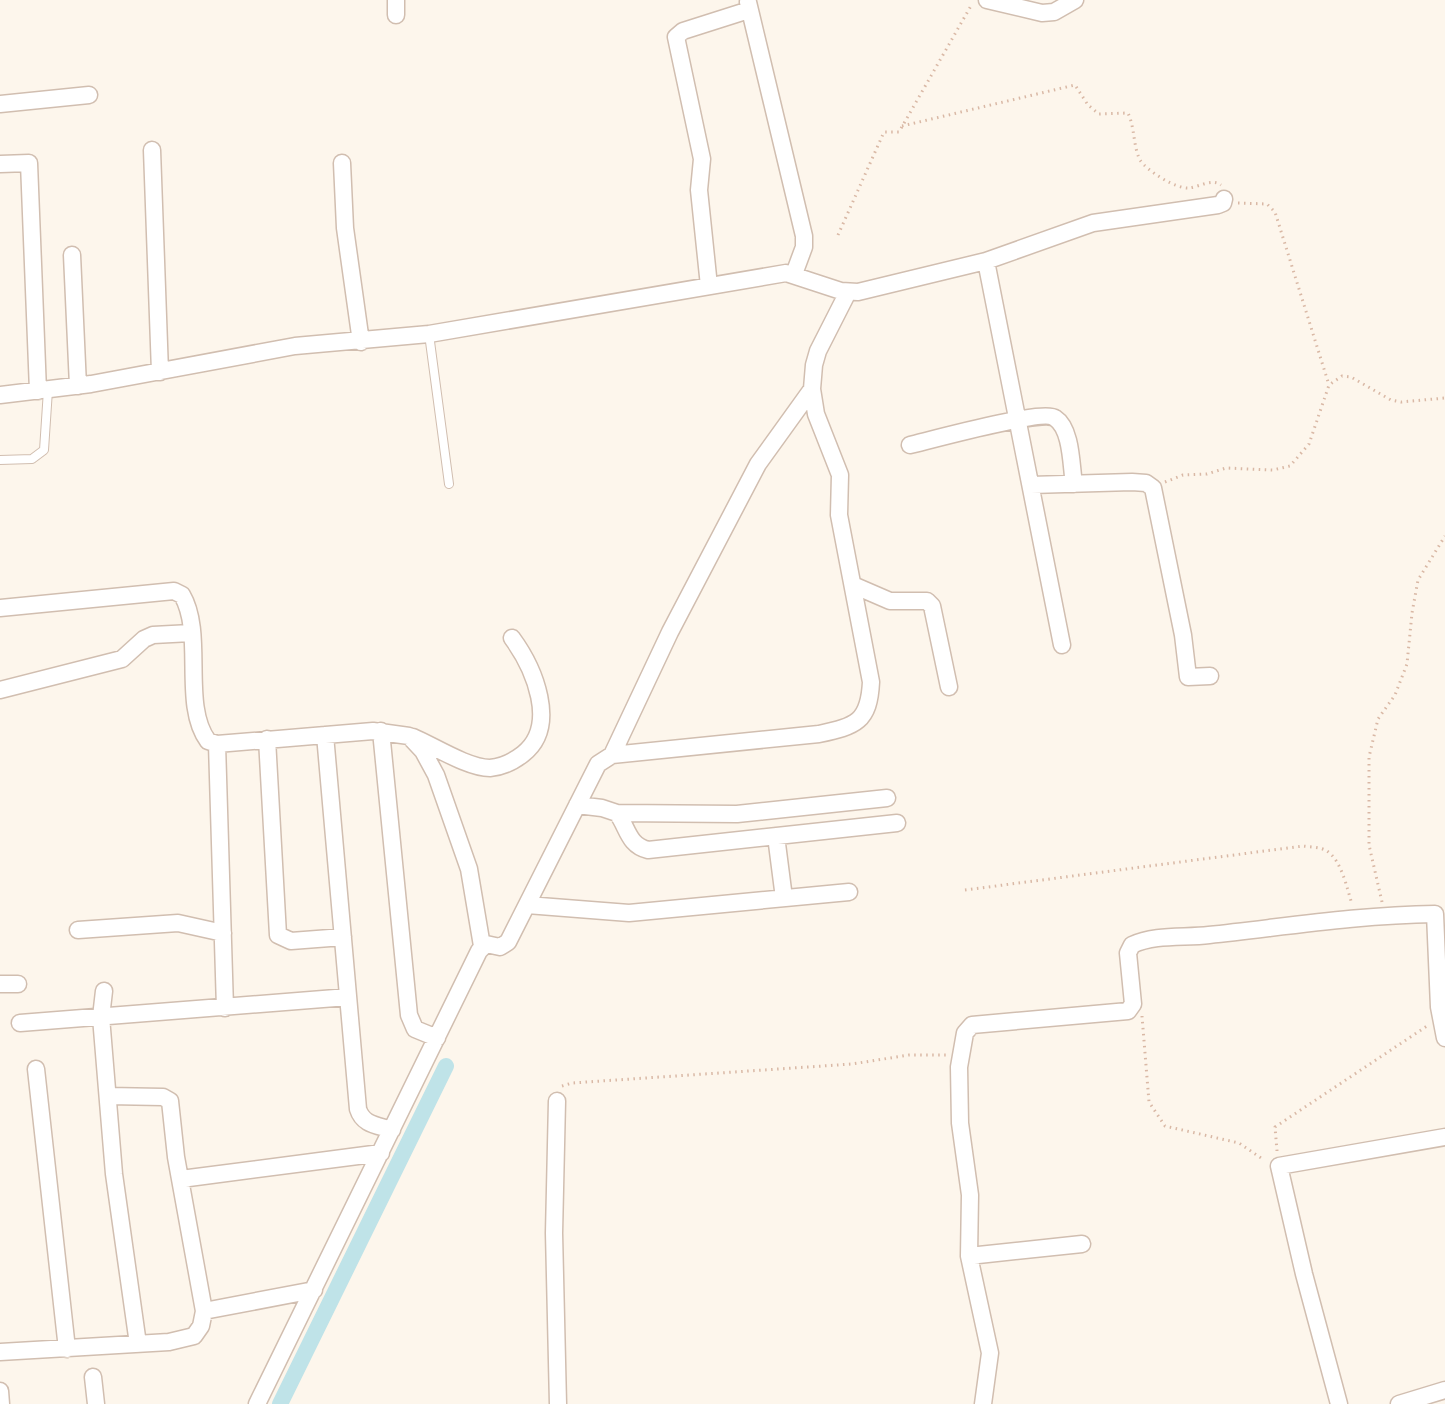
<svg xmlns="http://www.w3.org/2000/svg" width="1445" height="1404" font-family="Poppins,sans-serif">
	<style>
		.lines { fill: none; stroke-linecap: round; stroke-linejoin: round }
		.canal { stroke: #bfe3e8; stroke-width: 16 }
		.lane-casing { stroke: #d1beb0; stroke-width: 10 }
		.street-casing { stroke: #d1beb0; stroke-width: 19 }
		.path { stroke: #d9b8a5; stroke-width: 3; stroke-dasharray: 1.5 4.5; stroke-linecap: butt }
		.lane { stroke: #fff; stroke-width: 8 }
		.street { stroke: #fff; stroke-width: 16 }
	</style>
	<rect width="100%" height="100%" fill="#fdf6ec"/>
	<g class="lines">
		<!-- canal -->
		<path class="canal" d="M280,1404L446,1066"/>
		<!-- lane casing -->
		<g class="lane-casing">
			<path id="lane" d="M429,334L449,484
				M0,460L32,459L44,450L48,390"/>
		</g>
		<!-- street casing -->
		<g class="street-casing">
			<path id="street" d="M987,0L1042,13L1054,12L1075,0
				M748,2L804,236V247L794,274
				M396,15V0
				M0,104L89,95
				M152,150L160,372
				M342,163L345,228L361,342
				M0,164L29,163L38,391
				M72,255L78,386
				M986,261L1062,645
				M709,286L699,190L702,159L676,37L683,31L749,10
				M0,395L91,384L295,346L429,334L786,273L841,291L858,292L986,261L1093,223L1218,205L1223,203L1224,199
				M910,445C931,440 1044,409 1055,418C1072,429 1071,466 1074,484
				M1031,485L1132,482L1146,483L1153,488L1183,635L1188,677L1210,676
				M853,585L890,601H927L932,606L949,687
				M0,608L174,591L182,595C205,634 181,705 208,741L217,744L373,731L409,736L423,751L436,775L469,869L482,946
				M0,690L122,659L144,639L153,635L191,633
				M381,731L409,1015L415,1029L437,1038
				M325,735L358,1109C363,1125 377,1125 392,1130
				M413,737C434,746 468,768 490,768C502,767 514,761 523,754C559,726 534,668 512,638
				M267,739L278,935L291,941L343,937
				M217,744L225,1008
				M612,755L670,632L758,464L812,389
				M577,805L602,808L617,813C628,828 628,845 648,850L897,823
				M617,813L737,814L887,798
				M776,836L784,898
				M527,905L629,913L849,892
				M78,930L178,923L223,933
				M0,984H18
				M104,991L101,1017L114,1174L138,1344
				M20,1023L348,997
				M36,1069L67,1349
				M557,1101L554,1233L558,1404
				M181,1179L381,1153
				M969,1256L1082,1244
				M204,1311L314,1290
				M0,1352L169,1342L194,1336L201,1326L204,1311L176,1157L170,1101L163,1097L108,1096
				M93,1377L96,1404
				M0,1391L1,1404
				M257,1404L479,951L486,944L500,947L508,942L598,764L612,755L819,734C856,726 869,722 871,682L839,515L840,475L816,414L812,389L814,365L818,351L848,292
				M983,1404L990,1353L969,1256L970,1195L960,1123L959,1067L965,1033L972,1025L1128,1011L1133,1004L1128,953L1132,945C1155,934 1184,938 1209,935C1284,927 1359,915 1435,914L1439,1007L1445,1038
				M1339,1404L1304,1274L1279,1166L1445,1137
				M1399,1404L1445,1390"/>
		</g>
		<!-- path -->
		<path class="path" d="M902,126L1075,85L1088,105L1099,114L1128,113C1135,128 1133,146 1140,160C1147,171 1176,189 1189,188C1199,187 1212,178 1221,185
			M1238,203L1267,204L1275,212L1329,385
			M838,235L884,132H899L972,4
			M1165,482L1183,475L1207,474L1226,468L1273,470L1290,466L1309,444L1329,385L1342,376L1351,377L1391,400L1401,402L1445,398
			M965,890L1303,846C1310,847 1321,847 1327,851C1342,861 1347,889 1352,904
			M1382,902L1369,845V757L1378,719L1395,695L1407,664L1412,613L1418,580L1445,536
			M1142,1016L1149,1102L1165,1126L1239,1143L1264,1160
			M562,1086L572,1083L852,1064L909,1055H946
			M1277,1151L1275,1127L1427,1026"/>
		<!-- lane -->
		<use href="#lane" class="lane"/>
		<!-- street -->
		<use href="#street" class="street"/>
	</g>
</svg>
